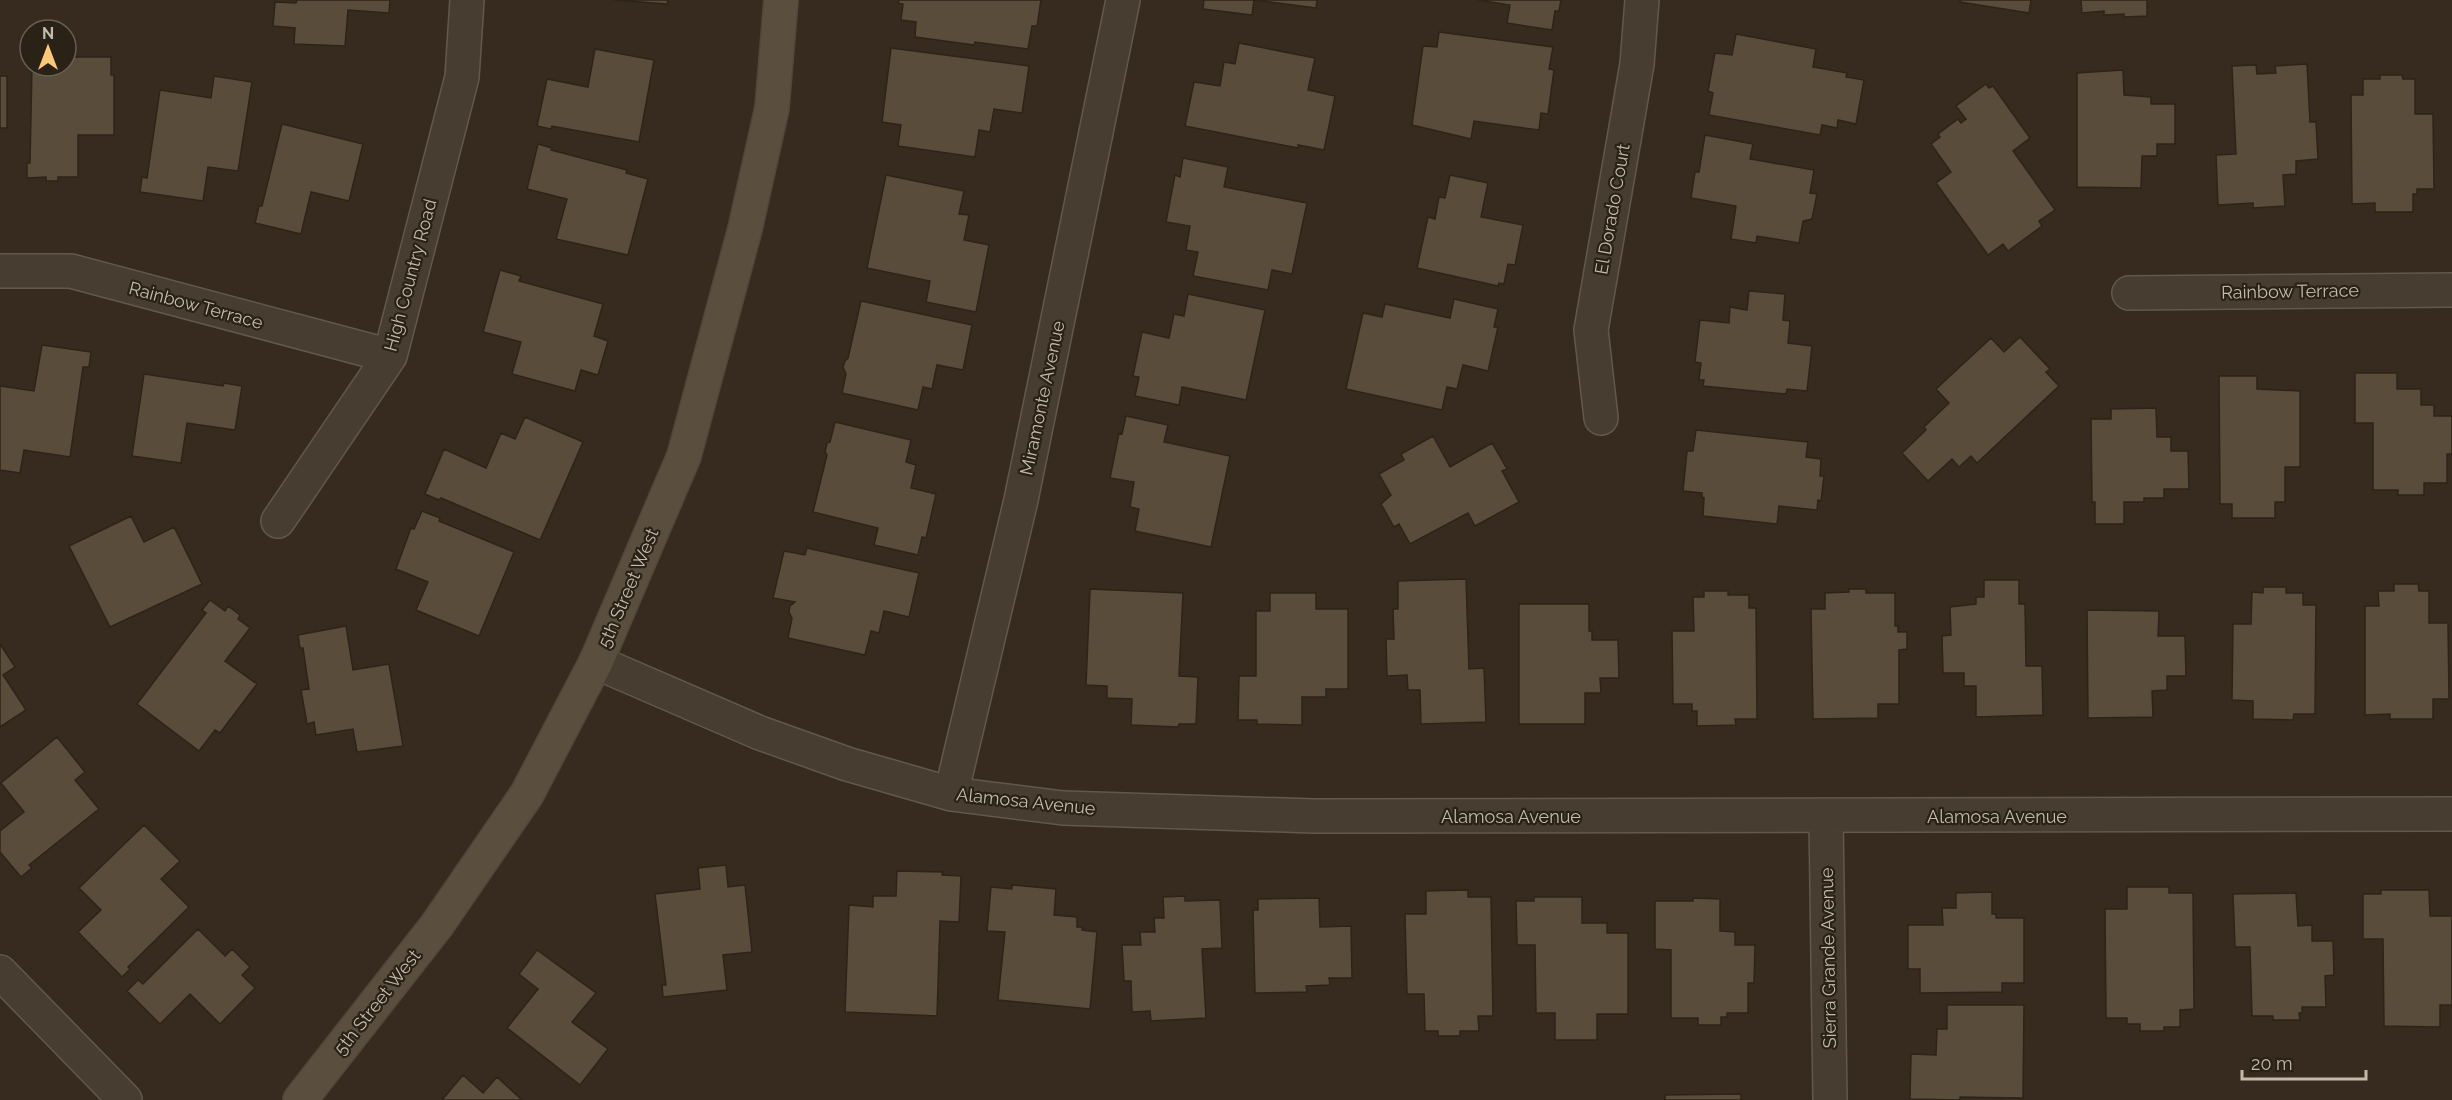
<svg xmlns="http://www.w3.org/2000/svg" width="2452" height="1100" font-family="Raleway,sans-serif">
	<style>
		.building { fill: #5a4c3b; stroke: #2d2419; stroke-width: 1.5 }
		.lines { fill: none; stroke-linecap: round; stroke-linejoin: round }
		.street-casing { stroke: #62584c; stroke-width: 36 }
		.secondary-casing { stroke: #50473b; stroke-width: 36 }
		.street { stroke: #473d31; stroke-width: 33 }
		.secondary { stroke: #5a4f3f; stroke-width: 33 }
		.labels { text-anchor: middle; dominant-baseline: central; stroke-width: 4.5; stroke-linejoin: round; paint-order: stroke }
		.street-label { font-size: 18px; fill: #c4baab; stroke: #2b2217 }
	</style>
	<rect width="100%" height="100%" fill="#362b1e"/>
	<!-- building -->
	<path class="building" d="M297,0H390L389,13L348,10L345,46L294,44L295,28L273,26L275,2L296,3Z
		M614,0H668L667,4Z
		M899,0H1041L1037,26H1032L1028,49L975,42L974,45L915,37L916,22L901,20L903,4L898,3Z
		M1204,0H1317L1316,8L1254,0L1252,15L1203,9Z
		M1478,0H1561L1559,11H1555L1552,30L1507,23L1510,5Z
		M1960,0H2031L2029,13L1960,2Z
		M2081,0H2147V16L2124,17V14L2104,15V11L2082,13Z
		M1439,32L1553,47L1549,69L1554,70L1548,114L1541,113L1539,130L1474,121L1471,139L1412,125L1423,46L1437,47Z
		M1736,34L1816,49L1813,67L1847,73L1846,77L1864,80L1856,124L1838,120L1837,128L1822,125L1820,135L1709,115L1713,93L1708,91L1715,53L1732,55Z
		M1239,43L1315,58L1308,90L1335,96L1324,150L1298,145V148L1185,126L1194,82L1220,86L1224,62L1235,64Z
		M891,48L1029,66L1022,113L994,109L990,132L979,130L975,157L898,146L901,125L882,122Z
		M595,49L654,60L639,142L552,126L551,129L537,126L547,79L588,87Z
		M66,57H111V75H114V135H78V177H58V181H46V177L27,178V163H30L32,66H66Z
		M2307,64L2310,122H2316L2318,159L2296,161V174L2283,175L2285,206L2253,208V203L2218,205L2216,155L2236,154L2232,66L2256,65L2257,74L2276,73L2275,66Z
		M2123,70L2124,95L2151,97V104H2175V144H2157V156H2142L2141,188L2077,187V73Z
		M2380,75H2402L2403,79H2415V114H2433L2434,189H2417V194H2413V212H2375V203L2352,204L2351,95H2363V79H2380Z
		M0,76H7V128H0Z
		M214,76L252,82L238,171L208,167L203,201L140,192L142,177L147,178L160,90L211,98Z
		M1986,84L1989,88L1993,86L2030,138L2013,151L2055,210L2039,221L2042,226L2008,251L2003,244L1988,255L1936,183L1951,172L1931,144L1940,137L1938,134L1958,119L1961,123L1966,119L1956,106Z
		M282,124L363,144L349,201L311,192L301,234L255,223L259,206H262Z
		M1705,135L1753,144L1750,159L1814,170L1810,193L1817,194L1812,219L1803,221L1799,243L1757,236L1756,243L1731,239L1736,206L1691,198L1695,172H1699Z
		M538,144L552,148L551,150L627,170L626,173L648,179L628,255L556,239L567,199L527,189Z
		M1183,158L1228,167L1224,187L1307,203L1292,274L1272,270L1268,290L1193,276L1198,252L1186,250L1190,226L1166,222L1175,175L1180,177Z
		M886,175L964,191L959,214L969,215L964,240L989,245L976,312L926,302L930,281L867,268Z
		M1450,175L1488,183L1481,217L1523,225L1515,265L1508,264L1504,284L1499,283L1498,286L1417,268L1428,217L1435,219L1439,197L1445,198Z
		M500,270L521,276L519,281L603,304L594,336L608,341L598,375L581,370L575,391L512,374L521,342L483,332Z
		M1749,291L1785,294L1783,320L1790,321L1788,343L1812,346L1807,391L1787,389L1786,394L1703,386L1704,380H1699L1701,363L1695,362L1700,320L1729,323L1730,307L1747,310Z
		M1188,294L1265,310L1246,400L1182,387L1179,405L1135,396L1139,377L1133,376L1142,332L1169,338L1174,314L1184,316Z
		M1454,299L1498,309L1494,327H1498L1488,371L1463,365L1457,389L1447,387L1442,410L1346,389L1363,313L1382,317L1385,304L1450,318Z
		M861,301L972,325L963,370L937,365L932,389L923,387L918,410L842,393L846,374L843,367L845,361L848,358Z
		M2020,337L2050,369L2046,372L2059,386L1977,463L1971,456L1959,467L1952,459L1928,481L1902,453L1926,430L1924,427L1949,403L1936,389L1991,338L2004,352Z
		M42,345L91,352L89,367H83L70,457L24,450L20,473L0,470V386L34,391Z
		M2355,373H2397V389H2421V405H2434V416H2452V454H2447V483H2424V495H2398V490H2373V423H2355Z
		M144,374L223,386L224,383L242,386L235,430L187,423L181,463L132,456Z
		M2219,376H2257V389L2300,391V467H2285V502H2275V518H2232V504H2220Z
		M2156,408L2157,437H2171V451H2188L2189,489H2164V498H2144V502H2124V524H2095V502H2092L2091,419H2111V409Z
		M1126,416L1168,425L1164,442L1230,456L1211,547L1135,531L1139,509L1130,507L1134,482L1110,478L1119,433L1122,434Z
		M525,417L583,442L540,540L441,498L439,500L425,494L444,449L486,468L501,433L515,439Z
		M835,422L911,440L906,462L916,465L911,488L936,494L926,538L922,537L918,555L874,545L878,528L813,512L827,455L825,452L827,443L830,442Z
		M1696,430L1808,442L1806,457L1821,459L1820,476H1824L1821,501L1818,500L1817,510L1779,506L1777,524L1703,516L1704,498L1702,497V493L1683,491L1687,451H1693Z
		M1433,436L1450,467L1492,443L1507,469L1502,471L1519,502L1475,526L1468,513L1410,544L1399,524L1394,527L1381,504L1391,495L1379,474L1404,460L1401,454Z
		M422,511L440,518L439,521L514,552L479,636L416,610L428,582L396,569L411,528L414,529Z
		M131,516L144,542L174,527L202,584L110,627L69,546Z
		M807,548L919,573L909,617L884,611L879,633L871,631L865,655L788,638L792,618L789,612L790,606L795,602L773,598L784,551L805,555Z
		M1466,579L1469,669L1484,668L1486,722L1421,724L1420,690H1408L1407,675L1387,676L1386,639H1394L1393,609H1398V581Z
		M1984,580H2019V604H2025L2026,666H2042L2043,715L1976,717V686H1964V673H1943L1942,636L1951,635L1950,607L1976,604V597H1984Z
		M2394,584H2418L2419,591H2429V623H2448L2449,699H2433V719H2390V714L2365,715V606H2379L2378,591H2394Z
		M2263,587H2286V593H2303V605H2316L2315,714H2294L2293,720L2253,719V701L2232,700L2233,624H2251L2252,592L2263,593Z
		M1090,589L1183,593L1179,676L1198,677L1196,724H1179L1178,727L1131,725L1132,699L1107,698V686L1086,685Z
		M1849,589H1866V593H1895V626H1898V632H1907V649L1899,650V704H1878V718L1813,719L1811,609H1825V593L1849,592Z
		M1704,591H1728V595H1749V608H1756L1757,719H1735L1736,725L1697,726V711H1692V704H1673L1672,631H1694L1693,597H1704Z
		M1270,593H1316V609H1348V689H1326V697H1302V725L1257,724V720H1238L1239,676H1256V611H1270Z
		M210,600L225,611L228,606L240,615L238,619L250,628L225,661L257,684L220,733L215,730L199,751L137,704L206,613L202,610Z
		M1519,604H1589V631H1592V640H1618L1619,678H1600L1601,693H1585V724H1519Z
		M2087,610L2159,611L2158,636H2185L2186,676H2167V690L2152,691L2153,717L2088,718Z
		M346,626L353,670L389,664L403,746L357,752L353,729L316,735L314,722L307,724L301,690L309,689L303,648H300L298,635Z
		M0,644L15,667L3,675L26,710L0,727Z
		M57,737L85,772L75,780L99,809L29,865L32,868L21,877L0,852V831L24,812L1,783Z
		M144,825L180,861L161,879L189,907L128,967L130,969L122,977L78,932L101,910L79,888Z
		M726,865L728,887L745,885L752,952L723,955L727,990L663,997L662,985H666L655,894L700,889L698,868Z
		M897,871L943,872L942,875L961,876L959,922L940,921L937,1016L845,1012L849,905L873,907V896H896Z
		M1012,885L1056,889L1054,915L1077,917V927H1082V930L1097,932L1090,1009L998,1000L1005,932L987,931L991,887L1012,889Z
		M2127,887H2169V893H2193L2194,1009L2180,1010V1027H2164V1031H2140V1024H2127V1018H2106L2105,909H2127Z
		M1468,890V897H1491L1493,1016H1478L1479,1031H1460V1036H1438V1031H1425L1424,994H1407L1405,914H1426V891Z
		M2381,890H2429L2430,916H2452V1005H2440V1027L2384,1026L2383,939H2363V894H2381Z
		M1992,892V914H1996V918H2024V983H2002V992L1920,993V969H1908V925H1943L1942,908H1956V893Z
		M2296,893L2298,926L2312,925V941H2333L2334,975L2325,976L2326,1007H2302V1013H2299L2300,1020H2273V1016H2252L2250,947H2235L2233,894Z
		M1185,896V901L1220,900L1222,948L1202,949L1206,1018L1151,1021L1150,1011L1132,1012L1131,981H1124L1122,945H1141L1140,932H1155L1154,918H1164L1163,897Z
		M1534,897H1582V923H1607V933H1628V1014H1597V1040H1555V1013H1536L1535,945H1517L1516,901H1534Z
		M1319,898L1320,927L1351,926L1352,978H1329L1330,985L1306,986L1307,992L1255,993L1253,910H1258V899Z
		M1693,898L1720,899V931L1735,932V945H1755L1754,983H1748V1013H1727V1017H1721V1025H1698V1018H1671V950L1655,949V901H1693Z
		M198,929L225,956L232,949L250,967L242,975L255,988L220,1024L190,994L160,1024L127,991L138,980L143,984Z
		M537,950L596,993L572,1022L608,1049L580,1085L507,1028L538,989L519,974Z
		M1947,1005H2024L2023,1098L1960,1097V1100L1910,1099L1911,1054L1936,1055L1937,1029H1947Z
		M463,1075L483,1093L497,1077L522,1100H442Z
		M1741,1094V1100H1665V1095Z"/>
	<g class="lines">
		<!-- street casing -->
		<g class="street-casing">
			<path id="street" d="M0,271H71L390,356
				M2129,293L2452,290
				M1601,418L1591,330L1637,64L1642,0
				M278,521L390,356L462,77L467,0
				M596,662L760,733L847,764L951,794L1063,808L1314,816L2452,814
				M951,794L1021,500L1123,0
				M1826,817L1830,1100
				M0,972L125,1100"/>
		</g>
		<!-- secondary casing -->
		<g class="secondary-casing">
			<path id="secondary" d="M300,1100L437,925L527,794L596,662L684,456L745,229L772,108L781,0"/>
		</g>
		<!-- street -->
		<use href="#street" class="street"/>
		<!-- secondary -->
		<use href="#secondary" class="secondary"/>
	</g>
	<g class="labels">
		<!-- street labels -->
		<g class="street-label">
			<text transform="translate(1612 209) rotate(-80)">El Dorado Court</text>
			<text transform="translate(410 275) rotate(-75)">High Country Road</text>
			<text transform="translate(2290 291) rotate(-1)">Rainbow Terrace</text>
			<text transform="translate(196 305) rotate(15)">Rainbow Terrace</text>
			<text transform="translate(1042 398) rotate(-78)">Miramonte Avenue</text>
			<text transform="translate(628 588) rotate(-67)">5th Street West</text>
			<text transform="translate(1026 801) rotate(6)">Alamosa Avenue</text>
			<text x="1511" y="816">Alamosa Avenue</text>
			<text x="1997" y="816">Alamosa Avenue</text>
			<text transform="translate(1828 958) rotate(-91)">Sierra Grande Avenue</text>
			<text transform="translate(377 1002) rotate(-52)">5th Street West</text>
		</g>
	</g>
	<!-- north arrow -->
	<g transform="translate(48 48)"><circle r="28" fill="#2b2217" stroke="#685f52" stroke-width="1.5"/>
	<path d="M0-4.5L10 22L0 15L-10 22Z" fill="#fec776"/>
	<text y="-9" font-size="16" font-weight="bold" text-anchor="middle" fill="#c4baab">N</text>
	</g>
	<!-- scale -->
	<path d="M2242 1070v9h124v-9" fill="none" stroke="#c4baab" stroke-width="3"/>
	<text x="2251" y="1070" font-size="18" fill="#c4baab" stroke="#2b2217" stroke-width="4.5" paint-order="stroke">20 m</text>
</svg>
